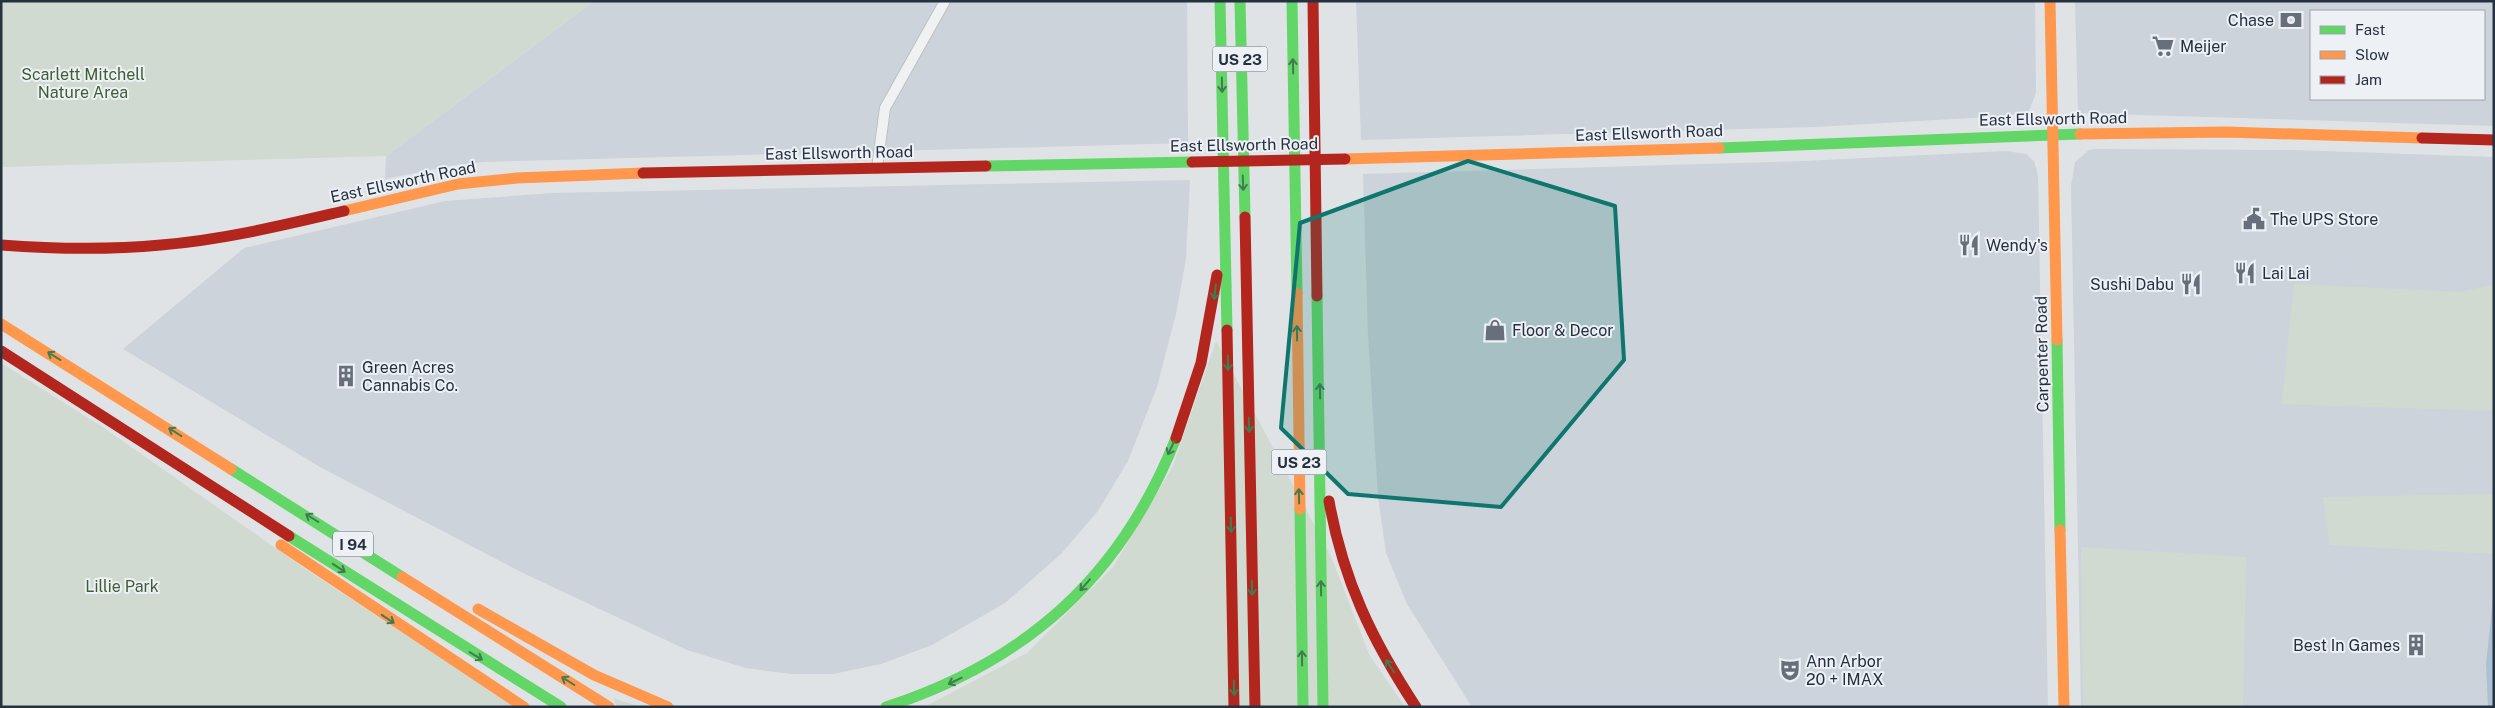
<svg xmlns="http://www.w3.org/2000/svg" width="2495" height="708" font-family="'Public Sans',sans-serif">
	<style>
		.built { fill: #cdd3da; fill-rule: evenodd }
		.green { fill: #d1dad0 }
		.water { fill: #acc2d3 }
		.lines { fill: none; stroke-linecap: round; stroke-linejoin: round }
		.street-casing { stroke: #bec1c3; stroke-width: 12 }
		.street { stroke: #eff1f2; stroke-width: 10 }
		.fast { stroke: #63d668; stroke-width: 11 }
		.slow { stroke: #ff974d; stroke-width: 11 }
		.jam { stroke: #b3261e; stroke-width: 11 }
		.jam-bridge { stroke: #b3261e; stroke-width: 11 }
		.oneway { stroke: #417b52 }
		.marked { fill: #0f766e; fill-opacity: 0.2; stroke: #0f766e; stroke-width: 4; stroke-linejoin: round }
		.labels { text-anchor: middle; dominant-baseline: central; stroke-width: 4; stroke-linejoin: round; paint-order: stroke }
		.shield { fill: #edf1f6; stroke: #626b77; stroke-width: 1 }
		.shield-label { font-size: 15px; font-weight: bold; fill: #263140 }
		.poi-label { font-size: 16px; fill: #263140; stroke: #edf1f6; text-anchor: start }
		.park-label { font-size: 16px; fill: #3d5d32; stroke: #edf1f6 }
		.street-label { font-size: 16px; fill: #263140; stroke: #edf1f6 }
	</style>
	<rect width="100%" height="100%" fill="#e0e3e5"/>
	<!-- built -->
	<path class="built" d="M594,1H1187L1188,143L483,162L449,166L385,179L386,156Z
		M1356,1H2035L2036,93L2029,111L2005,116L1816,127L1361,140Z
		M2075,1H2494V126L2078,113ZM2311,11H2484V99H2311Z
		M2095,149L2295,150L2494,157V707H2081L2071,186L2075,162L2089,150Z
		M2006,151L2026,154L2034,161L2038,175L2048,707H1472L1407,604L1386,553L1378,497L1368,335L1363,174L1804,161Z
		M1190,180L1186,259L1176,314L1157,387L1128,461L1098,511L1061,554L1005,603L932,645L881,664L833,674H791L746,668L687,650L523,573L320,467L123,349L244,248L445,201L552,193Z"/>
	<!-- green -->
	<path class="green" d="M1,1H594L386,156L1,167Z
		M2294,284L2460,292L2494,284V411L2282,404Z
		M1216,341L1331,556L1369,654L1405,707H924L1027,653L1113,567L1173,466Z
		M1,363L104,428L304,568L516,707H1Z
		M2494,494V554L2330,545L2323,497Z
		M2081,547L2246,557L2243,707H2083Z
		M613,698L641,707H617Z"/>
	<!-- water -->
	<path class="water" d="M2494,589V707H2488L2486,664Z"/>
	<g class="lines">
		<!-- street casing -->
		<g class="street-casing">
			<path id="street" d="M877,168L885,108L945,1"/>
		</g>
		<!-- street -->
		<use href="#street" class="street"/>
		<!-- fast -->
		<path class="fast" d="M1220,1L1227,330
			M1240,1L1245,217
			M1292,1L1297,293
			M1719,148L2080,134
			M986,166L1192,162
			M1317,296L1323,707
			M2057,340L2060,530
			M231,469L402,577
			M1300,509L1303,707
			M289,536L561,707
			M886,707C1027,661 1121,577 1176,438"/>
		<!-- slow -->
		<path class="slow" d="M2050,1L2057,340
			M2080,134L2226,132L2422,138
			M1345,159L1719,148
			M344,211L458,184L517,178L643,173
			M1297,293L1300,509
			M1,324L231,469
			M2060,530L2064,707
			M281,545L524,707
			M402,577L609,707
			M478,609L594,675L668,707"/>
		<!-- jam -->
		<path class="jam" d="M1313,1L1317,296
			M2422,138L2494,140
			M643,173L986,166
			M1245,217L1255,707
			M1,245C54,249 108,250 161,245C223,240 284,225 344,211
			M1227,330L1234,707
			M1,351L289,536
			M1176,438L1201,363L1217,275
			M1329,501C1343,580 1372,640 1416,707"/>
		<!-- jam-bridge -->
		<path class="jam-bridge" d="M1192,162L1345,159"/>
	</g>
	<!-- one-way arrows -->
	<defs><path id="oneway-shaft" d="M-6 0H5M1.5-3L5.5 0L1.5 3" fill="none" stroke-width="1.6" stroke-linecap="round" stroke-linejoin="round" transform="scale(1.25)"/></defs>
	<g class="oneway">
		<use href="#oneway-shaft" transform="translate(1293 66) rotate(-91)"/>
		<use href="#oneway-shaft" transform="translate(1222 85) rotate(89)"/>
		<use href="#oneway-shaft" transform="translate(1243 183) rotate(88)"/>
		<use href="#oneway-shaft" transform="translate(1215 292) rotate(97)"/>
		<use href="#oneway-shaft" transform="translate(1297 333) rotate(-91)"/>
		<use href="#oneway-shaft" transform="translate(54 356) rotate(-148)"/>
		<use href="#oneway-shaft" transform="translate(1228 363) rotate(89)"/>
		<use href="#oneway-shaft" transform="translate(1320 391) rotate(-91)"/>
		<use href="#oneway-shaft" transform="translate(1249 425) rotate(89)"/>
		<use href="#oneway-shaft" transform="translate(175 432) rotate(-148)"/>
		<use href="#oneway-shaft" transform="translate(1171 448) rotate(115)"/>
		<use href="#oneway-shaft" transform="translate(1299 496) rotate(-91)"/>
		<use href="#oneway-shaft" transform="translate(312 518) rotate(-148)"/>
		<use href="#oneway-shaft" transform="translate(1231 525) rotate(89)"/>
		<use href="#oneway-shaft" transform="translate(339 568) rotate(33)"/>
		<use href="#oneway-shaft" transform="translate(1085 585) rotate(131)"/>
		<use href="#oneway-shaft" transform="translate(1252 588) rotate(89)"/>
		<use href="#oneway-shaft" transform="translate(1321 588) rotate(-91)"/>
		<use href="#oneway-shaft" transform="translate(388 619) rotate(34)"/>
		<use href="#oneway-shaft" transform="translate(476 656) rotate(31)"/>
		<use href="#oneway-shaft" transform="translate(1302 658) rotate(-91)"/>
		<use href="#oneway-shaft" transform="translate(1390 666) rotate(-123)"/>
		<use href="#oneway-shaft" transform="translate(568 681) rotate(-148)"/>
		<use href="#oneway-shaft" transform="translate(955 681) rotate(154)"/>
		<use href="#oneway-shaft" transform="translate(1234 688) rotate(89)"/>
	</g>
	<!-- marked area -->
	<path class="marked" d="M1468,161L1615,206L1624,360L1501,507L1348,494L1281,428L1300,223Z"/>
	<!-- icons -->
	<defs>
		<g id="bank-bare" transform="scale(1.725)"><path d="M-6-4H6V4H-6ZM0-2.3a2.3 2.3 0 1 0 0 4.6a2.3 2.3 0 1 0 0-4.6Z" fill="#676f7a" stroke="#edf1f6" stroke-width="2.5" paint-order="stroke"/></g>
		<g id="supermarket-bare" transform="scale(1.725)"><path d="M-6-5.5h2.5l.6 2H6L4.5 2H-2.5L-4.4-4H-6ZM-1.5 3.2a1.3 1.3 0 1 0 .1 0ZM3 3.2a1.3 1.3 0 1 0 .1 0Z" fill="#676f7a" stroke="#edf1f6" stroke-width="2.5" paint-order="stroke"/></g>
		<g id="civic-bare" transform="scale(1.725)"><path d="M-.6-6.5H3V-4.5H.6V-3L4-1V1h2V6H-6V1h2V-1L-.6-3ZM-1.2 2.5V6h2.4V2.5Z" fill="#676f7a" stroke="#edf1f6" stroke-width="2.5" paint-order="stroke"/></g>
		<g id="restaurant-bare" transform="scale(1.725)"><path d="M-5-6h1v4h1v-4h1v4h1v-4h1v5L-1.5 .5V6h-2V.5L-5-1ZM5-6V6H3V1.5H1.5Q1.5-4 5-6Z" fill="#676f7a" stroke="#edf1f6" stroke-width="2.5" paint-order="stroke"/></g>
		<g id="shop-bare" transform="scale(1.725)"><path d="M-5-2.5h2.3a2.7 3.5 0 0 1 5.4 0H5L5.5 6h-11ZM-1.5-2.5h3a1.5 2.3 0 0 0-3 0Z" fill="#676f7a" stroke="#edf1f6" stroke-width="2.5" paint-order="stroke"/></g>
		<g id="building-bare" transform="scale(1.725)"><path d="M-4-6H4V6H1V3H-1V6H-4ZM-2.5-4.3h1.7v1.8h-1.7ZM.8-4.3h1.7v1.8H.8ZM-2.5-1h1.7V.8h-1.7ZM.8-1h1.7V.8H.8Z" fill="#676f7a" stroke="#edf1f6" stroke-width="2.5" paint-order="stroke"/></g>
		<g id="theatre-bare" transform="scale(1.725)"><path d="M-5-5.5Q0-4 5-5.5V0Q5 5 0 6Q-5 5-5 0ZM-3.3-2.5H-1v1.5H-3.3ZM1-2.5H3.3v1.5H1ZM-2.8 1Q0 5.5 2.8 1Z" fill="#676f7a" stroke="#edf1f6" stroke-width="2.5" paint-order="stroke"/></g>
	</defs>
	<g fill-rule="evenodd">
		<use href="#bank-bare" x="2291" y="20"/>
		<use href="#supermarket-bare" x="2163" y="46"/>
		<use href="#civic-bare" x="2254" y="219"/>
		<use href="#restaurant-bare" x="1969" y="245"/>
		<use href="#restaurant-bare" x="2245" y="273"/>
		<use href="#restaurant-bare" x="2191" y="284"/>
		<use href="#shop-bare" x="1495" y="330"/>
		<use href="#building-bare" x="346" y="376"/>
		<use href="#building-bare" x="2416" y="645"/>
		<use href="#theatre-bare" x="1790" y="670"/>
	</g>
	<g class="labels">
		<!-- shield labels -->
		<g class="shield">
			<rect x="1212.5" y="46.5" width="55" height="25" rx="4"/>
			<rect x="1271.5" y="449.5" width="55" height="25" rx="4"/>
			<rect x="333" y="531.5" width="40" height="25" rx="4"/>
		</g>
		<g class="shield-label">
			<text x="1240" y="59">US 23</text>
			<text x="1299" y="462">US 23</text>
			<text x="353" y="544">I 94</text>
		</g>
		<!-- poi labels -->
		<g class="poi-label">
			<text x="2274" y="20" text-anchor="end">Chase</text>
			<text x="2180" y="46">Meijer</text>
			<text x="2270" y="219">The UPS Store</text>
			<text x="1986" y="245">Wendy's</text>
			<text x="2262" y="273">Lai Lai</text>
			<text x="2174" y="284" text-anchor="end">Sushi Dabu</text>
			<text x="1512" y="330">Floor &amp; Decor</text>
			<text x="362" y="367">Green Acres<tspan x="362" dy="18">Cannabis Co.</tspan></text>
			<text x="2400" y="645" text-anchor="end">Best In Games</text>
			<text x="1806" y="661">Ann Arbor<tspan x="1806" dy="18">20 + IMAX</tspan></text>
		</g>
		<!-- park labels -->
		<g class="park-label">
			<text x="83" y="74">Scarlett Mitchell<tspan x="83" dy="18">Nature Area</tspan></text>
			<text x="122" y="586">Lillie Park</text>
		</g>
		<!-- street labels -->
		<g class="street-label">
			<text transform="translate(2053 119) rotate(-1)">East Ellsworth Road</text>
			<text transform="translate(1649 133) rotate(-2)">East Ellsworth Road</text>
			<text transform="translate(1244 145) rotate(-1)">East Ellsworth Road</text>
			<text transform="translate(839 153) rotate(-1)">East Ellsworth Road</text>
			<text transform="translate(403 182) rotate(-12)">East Ellsworth Road</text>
			<text transform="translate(2042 354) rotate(-91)">Carpenter Road</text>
		</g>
	</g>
	<!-- border -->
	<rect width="2495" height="708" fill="none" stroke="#263140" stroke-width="5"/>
	<!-- legend -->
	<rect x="2310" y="10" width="175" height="90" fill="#edf1f6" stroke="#9da4ad"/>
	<rect x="2320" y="26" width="25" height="8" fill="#63d668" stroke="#9da4ad"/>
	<text x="2355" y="35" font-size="15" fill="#263140">Fast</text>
	<rect x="2320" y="51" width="25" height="8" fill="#ff974d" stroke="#9da4ad"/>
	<text x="2355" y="60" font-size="15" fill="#263140">Slow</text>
	<rect x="2320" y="76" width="25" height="8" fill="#b3261e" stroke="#9da4ad"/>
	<text x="2355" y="85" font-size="15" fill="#263140">Jam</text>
</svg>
